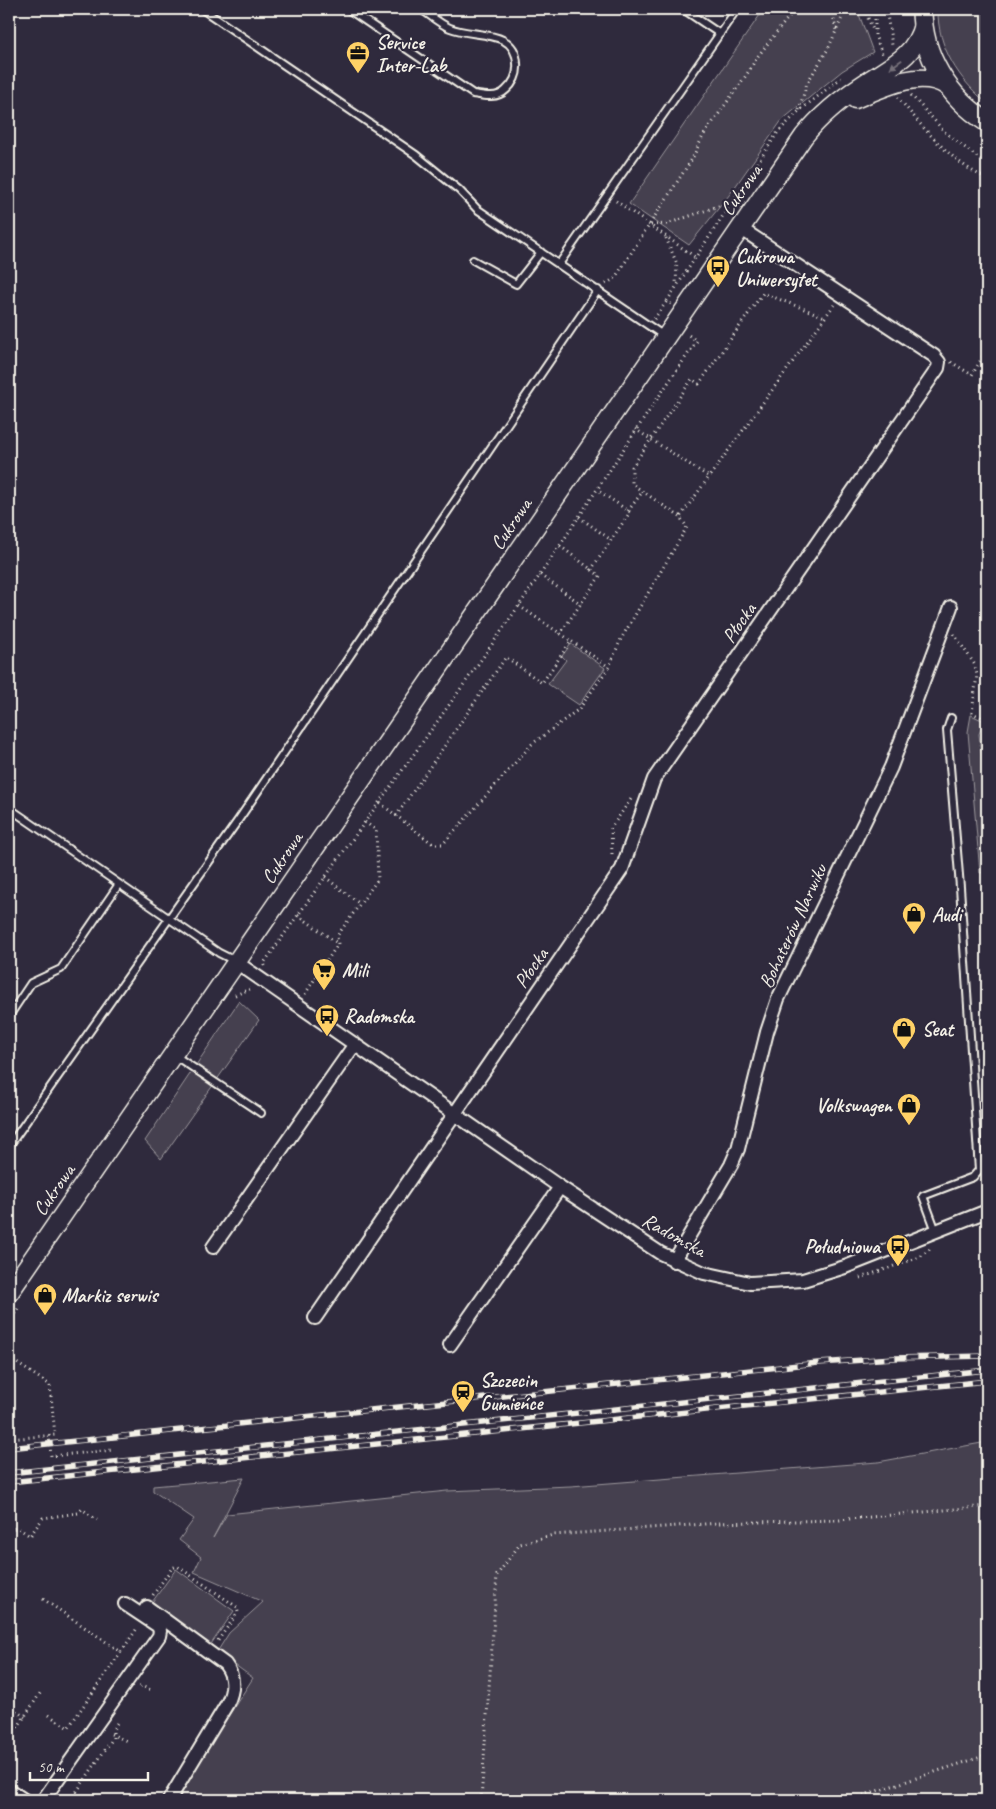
<svg xmlns="http://www.w3.org/2000/svg" width="996" height="1809" font-family="Caveat,sans-serif">
	<style>
		.green { fill: #454050; stroke: #9c989c }
		.lines { fill: none; stroke-linecap: round; stroke-linejoin: round }
		.lane-casing { stroke: #f4f1e8; stroke-width: 10 }
		.street-casing { stroke: #f4f1e8; stroke-width: 16 }
		.secondary-casing { stroke: #f4f1e8; stroke-width: 21 }
		.primary-casing { stroke: #f4f1e8; stroke-width: 22 }
		.path { stroke: #f4f1e8; stroke-width: 3; stroke-dasharray: 1 4; stroke-linecap: butt }
		.lane { stroke: #2f2a3d; stroke-width: 6 }
		.street { stroke: #2f2a3d; stroke-width: 12 }
		.secondary { stroke: #2f2a3d; stroke-width: 18 }
		.primary { stroke: #2f2a3d; stroke-width: 19 }
		.rail-casing { stroke: #f4f1e8; stroke-width: 5.5 }
		.rail { stroke: #2f2a3d; stroke-width: 4; stroke-dasharray: 11; stroke-linecap: butt }
		.oneway { fill: #747079 }
		.labels { text-anchor: middle; dominant-baseline: central; stroke-width: 4.5; stroke-linejoin: round; paint-order: stroke }
		.poi-label { font-size: 20px; font-weight: bold; fill: #f4f1e8; stroke: #2f2a3d; text-anchor: start }
		.street-label { font-size: 20px; fill: #f4f1e8; stroke: #2f2a3d }
	</style>
	<rect width="100%" height="100%" fill="#2f2a3d"/>
	<filter id="ink" filterUnits="userSpaceOnUse"><feTurbulence type="fractalNoise" baseFrequency=".02" numOctaves="2"/><feDisplacementMap in="SourceGraphic" scale="10" xChannelSelector="R" yChannelSelector="G"/><feConvolveMatrix kernelMatrix="1 2 1 2 8 2 1 2 1" color-interpolation-filters="sRGB"/></filter>
	<g filter="url(#ink)">
		<!-- green -->
		<path class="green" d="M764,9H857L873,52L842,71L782,120L730,194L689,245L629,204Z
			M938,9H987V103C959,80 937,47 938,9Z
			M571,644L605,668L579,705L548,684L566,660L562,656Z
			M971,715L984,721L979,734L987,801V872L980,873L968,732Z
			M239,1001L259,1020L161,1159L145,1141Z
			M987,1442V1800H174L253,1678L217,1652L229,1633L263,1602L194,1572L201,1557L179,1540L194,1519L153,1491V1486L244,1478L213,1538L227,1514L447,1491L571,1486L878,1462Z
			M176,1569L234,1611L209,1647L150,1605Z"/>
		<g class="lines">
			<!-- lane casing -->
			<g class="lane-casing">
				<path id="lane" d="M202,9L416,155L459,190L477,209L664,336
					M348,9L473,94C484,96 497,99 506,90C514,83 518,74 517,63C515,28 474,38 450,28C440,24 430,15 421,9
					M683,9L720,34
					M473,260L516,284L541,252
					M559,264L737,9
					M9,808L219,953L235,961
					M9,1016L31,983L61,969L119,884
					M174,1055L261,1113
					M9,1146L239,819L598,290
					M936,1231L923,1196L973,1177L979,1170L960,887L947,730L951,718"/>
			</g>
			<!-- street casing -->
			<g class="street-casing">
				<path id="street" d="M236,962L560,1187L660,1253L704,1273L750,1283L803,1280L845,1267L987,1211
					M213,1247L355,1044
					M674,1261L731,1165L738,1149L767,1032L778,999L891,767L951,607
					M315,1318L622,869L654,779L938,368L939,362L934,356L740,228
					M450,1345L560,1187
					M142,1615L147,1607L225,1664C235,1677 234,1690 227,1704L169,1800
					M9,1790L24,1800
					M43,1800L159,1636L160,1631L158,1626L125,1604"/>
			</g>
			<!-- secondary casing -->
			<g class="secondary-casing">
				<path id="secondary" d="M855,99C881,88 921,68 947,86
					M9,1293L804,136C821,115 842,98 865,83C890,66 915,57 923,25"/>
			</g>
			<!-- primary casing -->
			<g class="primary-casing">
				<path id="primary" d="M922,9C922,56 948,97 987,122"/>
			</g>
			<!-- path -->
			<path class="path" d="M832,9L836,30
				M864,9L874,32
				M875,9V35L882,54
				M886,9L892,45
				M911,95L945,132L987,165
				M898,97C919,124 956,167 987,178
				M799,110L807,83L828,49L846,9
				M986,179L987,220
				M616,201L695,257
				M651,225L667,224L730,202
				M666,238L677,264L676,284
				M606,284L615,278L692,159L703,136L747,74L758,56L795,9
				M671,304L667,301L778,132L799,111L841,78
				M654,319L667,301
				M987,357V319
				M951,362L972,375L983,356L987,355
				M635,429L709,477
				M628,511L643,491
				M579,517L611,540
				M680,517L632,484V467L692,379L699,384L763,293L825,317
				M560,546L600,576L560,634
				M591,570L630,512L597,490
				M540,575L581,604
				M519,606L570,640
				M954,634L975,665L977,675L972,713L987,720
				M987,727L984,732L987,777
				M380,803L433,844H443L532,744L579,709L609,667L621,639L687,527L680,517L834,305
				M396,816L506,657L542,683L571,641L609,667
				M612,854L611,828L631,799
				M325,877L360,904
				M298,915L337,943
				M265,966L264,963C348,844 435,727 518,607C579,519 636,428 697,341L687,334
				M305,994L338,944L337,936L378,879L376,830L365,822
				M235,995L250,989
				M860,1278L920,1257L930,1249
				M9,1322L20,1306
				M9,1358L50,1385L55,1435L9,1439
				M49,1435L51,1456L113,1450
				M9,1529L18,1528L30,1536L43,1518L78,1513L82,1509L97,1520
				M153,1595L172,1568L177,1566L237,1607L238,1612L217,1642
				M43,1599L121,1652L138,1627
				M140,1687L141,1686L151,1690
				M16,1711L25,1717
				M49,1715L68,1728L121,1652
				M111,1734L129,1742
				M9,1740L41,1692
				M76,1793L88,1800
				M71,1800L113,1738V1729L119,1720
				M481,1800L497,1575L520,1544L553,1535L719,1523L839,1520L987,1506
				M849,1800L987,1755"/>
			<!-- lane -->
			<use href="#lane" class="lane"/>
			<!-- street -->
			<use href="#street" class="street"/>
			<!-- secondary -->
			<use href="#secondary" class="secondary"/>
			<!-- primary -->
			<use href="#primary" class="primary"/>
			<!-- rail casing -->
			<g class="rail-casing">
				<path id="rail" d="M9,1448L818,1363L894,1358L987,1356
					M9,1473L987,1370
					M9,1482L987,1381"/>
			</g>
			<!-- rail -->
			<use href="#rail" class="rail"/>
		</g>
		<!-- one-way arrows -->
		<defs><path id="oneway-solid" d="M-6-.8H1V-3.2L6.5 0L1 3.2V.8H-6Z" transform="scale(1.25)"/></defs>
		<use class="oneway" href="#oneway-solid" transform="translate(896 64) rotate(145)"/>
	</g>
	<!-- icons -->
	<defs>
		<g id="office-pin" transform="scale(1.25)"><path d="M0 17L-7.5 6A9.5 9.5 0 1 1 7.5 6Z" fill="#ffd166" stroke="#2f2a3d"/><path d="M-6-3h4V-5.5h4V-3h4V5H-6ZM-1-4.5V-3h2v-1.5ZM-6 0V1H6V0Z" fill="#111"/></g>
		<g id="bus-pin" transform="scale(1.25)"><path d="M0 17L-7.5 6A9.5 9.5 0 1 1 7.5 6Z" fill="#ffd166" stroke="#2f2a3d"/><path d="M-5-6H5V4H4V6H2V4H-2V6H-4V4H-5ZM-3.5-4V0h7V-4ZM-3.5 1.2v1.5H-2V1.2ZM2 1.2v1.5H3.5V1.2Z" fill="#111"/></g>
		<g id="shop-pin" transform="scale(1.25)"><path d="M0 17L-7.5 6A9.5 9.5 0 1 1 7.5 6Z" fill="#ffd166" stroke="#2f2a3d"/><path d="M-5-2.5h2.3a2.7 3.5 0 0 1 5.4 0H5L5.5 6h-11ZM-1.5-2.5h3a1.5 2.3 0 0 0-3 0Z" fill="#111"/></g>
		<g id="supermarket-pin" transform="scale(1.25)"><path d="M0 17L-7.5 6A9.5 9.5 0 1 1 7.5 6Z" fill="#ffd166" stroke="#2f2a3d"/><path d="M-6-5.5h2.5l.6 2H6L4.5 2H-2.5L-4.4-4H-6ZM-1.5 3.2a1.3 1.3 0 1 0 .1 0ZM3 3.2a1.3 1.3 0 1 0 .1 0Z" fill="#111"/></g>
		<g id="station-pin" transform="scale(1.25)"><path d="M0 17L-7.5 6A9.5 9.5 0 1 1 7.5 6Z" fill="#ffd166" stroke="#2f2a3d"/><path d="M-3-6H3Q5-6 5-4V2Q5 4 3 4L4.5 6H3L1.5 4h-3L-3 6H-4.5L-3 4Q-5 4-5 2V-4Q-5-6-3-6ZM-3.5-4v3h7v-3ZM-3.5 1v1.5H-2V1ZM2 1v1.5H3.5V1Z" fill="#111"/></g>
	</defs>
	<g fill-rule="evenodd">
		<use href="#office-pin" x="358" y="53"/>
		<use href="#bus-pin" x="718" y="267"/>
		<use href="#shop-pin" x="914" y="914"/>
		<use href="#supermarket-pin" x="324" y="970"/>
		<use href="#bus-pin" x="327" y="1016"/>
		<use href="#shop-pin" x="904" y="1029"/>
		<use href="#shop-pin" x="909" y="1105"/>
		<use href="#bus-pin" x="898" y="1246"/>
		<use href="#shop-pin" x="45" y="1295"/>
		<use href="#station-pin" x="463" y="1392"/>
	</g>
	<g class="labels">
		<!-- poi labels -->
		<g class="poi-label">
			<text x="376" y="42">Service<tspan x="376" dy="23">Inter-Lab</tspan></text>
			<text x="736" y="256">Cukrowa<tspan x="736" dy="23">Uniwersytet</tspan></text>
			<text x="932" y="914">Audi</text>
			<text x="342" y="970">Mili</text>
			<text x="344" y="1016">Radomska</text>
			<text x="922" y="1029">Seat</text>
			<text x="892" y="1105" text-anchor="end">Volkswagen</text>
			<text x="880" y="1246" text-anchor="end">Południowa</text>
			<text x="62" y="1295">Markiz serwis</text>
			<text x="480" y="1380">Szczecin<tspan x="480" dy="23">Gumieńce</tspan></text>
		</g>
		<!-- street labels -->
		<g class="street-label">
			<text transform="translate(741 190) rotate(-55)">Cukrowa</text>
			<text transform="translate(511 524) rotate(-56)">Cukrowa</text>
			<text transform="translate(739 623) rotate(-55)">Płocka</text>
			<text transform="translate(282 858) rotate(-56)">Cukrowa</text>
			<text transform="translate(793 926) rotate(-65)">Bohaterów Narwiku</text>
			<text transform="translate(531 968) rotate(-55)">Płocka</text>
			<text transform="translate(54 1190) rotate(-55)">Cukrowa</text>
			<text transform="translate(674 1235) rotate(29)">Radomska</text>
		</g>
	</g>
	<!-- margin -->
	<rect width="996" height="1809" fill="none" stroke="#2f2a3d" stroke-width="30"/>
	<rect x="15" y="15" width="966" height="1779" fill="none" stroke="#f4f1e8" stroke-width="2" filter="url(#ink)"/>
	<!-- scale -->
	<path d="M30 1772v8h118v-8" fill="none" stroke="#f4f1e8" stroke-width="2.5"/>
	<text x="38" y="1772" font-size="15" fill="#f4f1e8" stroke="#2f2a3d" stroke-width="4" paint-order="stroke">50 m</text>
</svg>
